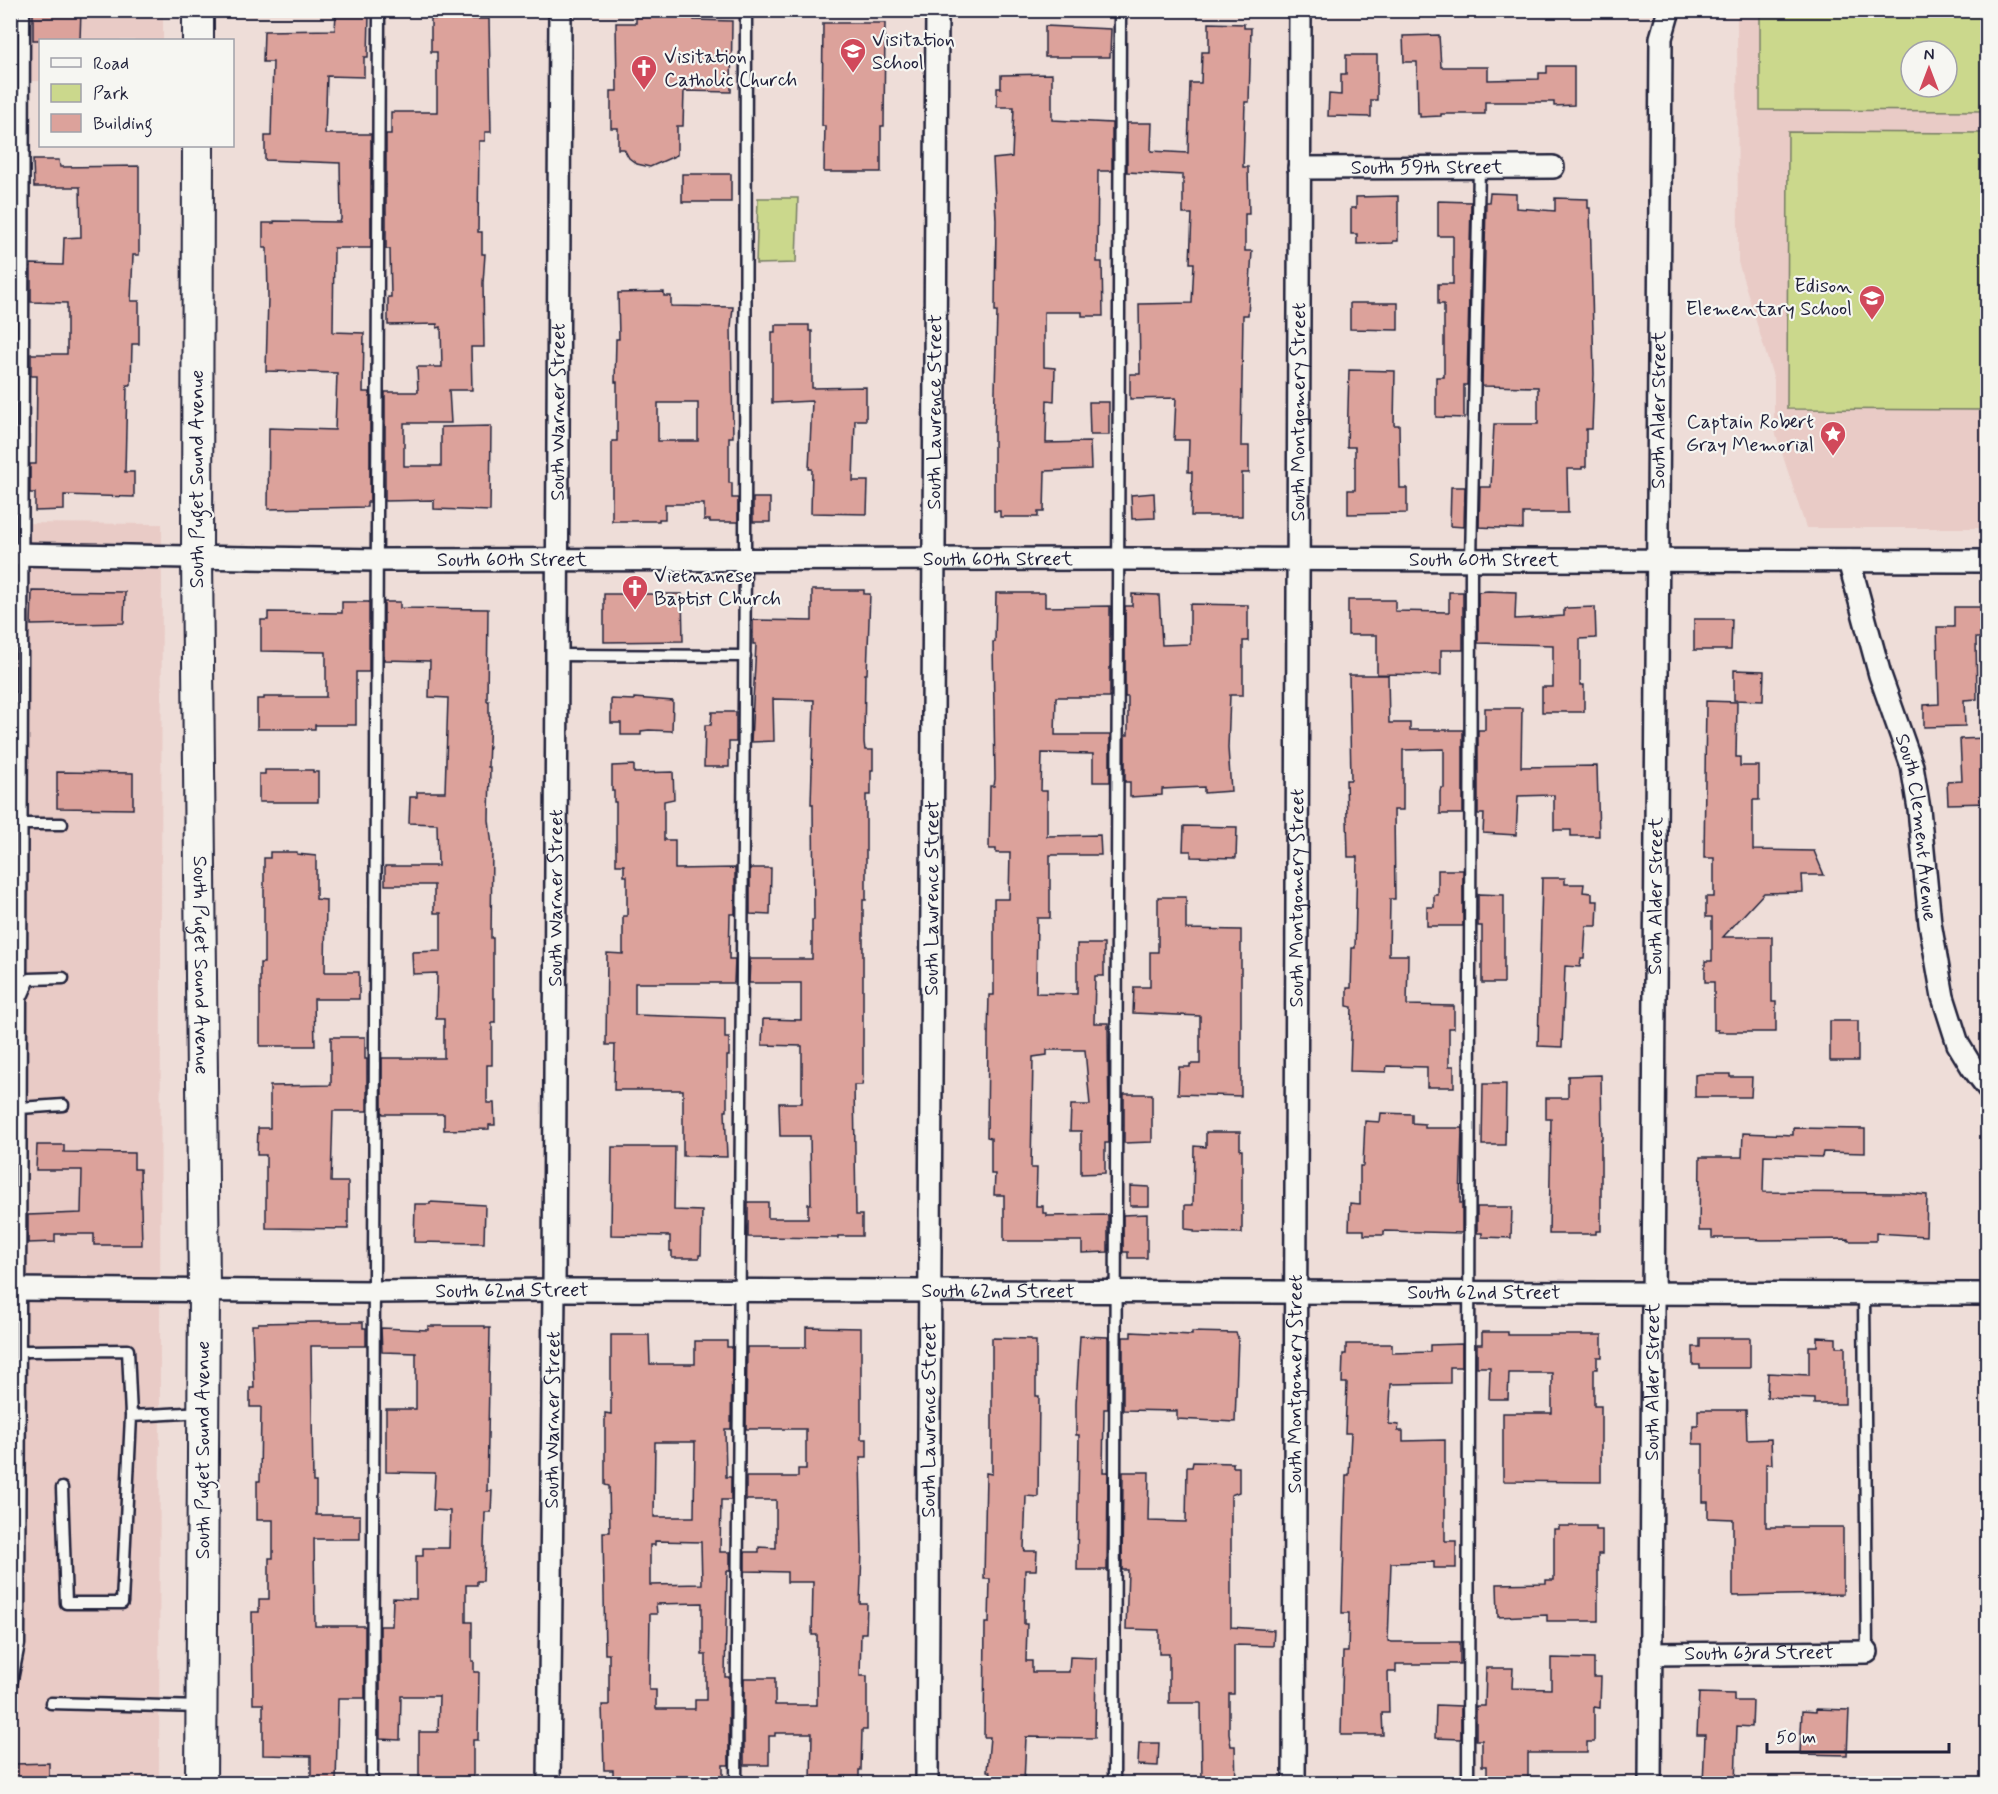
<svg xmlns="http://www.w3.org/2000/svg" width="1998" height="1794" font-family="Mynerve,sans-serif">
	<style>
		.built { fill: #e9cbc6; fill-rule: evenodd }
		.green { fill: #cbd88c; stroke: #767d64; stroke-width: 1.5; fill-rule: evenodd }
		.building { fill: #dca29b; stroke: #22223b; stroke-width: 1.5; fill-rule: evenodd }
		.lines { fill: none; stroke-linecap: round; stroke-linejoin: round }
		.lane-casing { stroke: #22223b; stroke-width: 15 }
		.street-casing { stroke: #22223b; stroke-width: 26 }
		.secondary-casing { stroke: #22223b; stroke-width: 34 }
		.lane { stroke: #f6f6f2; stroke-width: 10 }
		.street { stroke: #f6f6f2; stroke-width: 21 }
		.secondary { stroke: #f6f6f2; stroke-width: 30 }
		.labels { text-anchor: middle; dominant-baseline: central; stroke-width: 4.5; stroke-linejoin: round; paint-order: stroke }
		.poi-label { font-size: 20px; fill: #22223b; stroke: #f6f6f2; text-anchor: start }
		.street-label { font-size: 20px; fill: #22223b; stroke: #f6f6f2 }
	</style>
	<rect width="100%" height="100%" fill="#eeddd8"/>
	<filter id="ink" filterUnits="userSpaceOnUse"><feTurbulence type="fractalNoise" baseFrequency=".0167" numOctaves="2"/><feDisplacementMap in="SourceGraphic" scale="12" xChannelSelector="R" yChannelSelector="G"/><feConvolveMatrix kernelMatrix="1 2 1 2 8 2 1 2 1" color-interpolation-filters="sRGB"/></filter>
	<g filter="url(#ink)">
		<!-- built -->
		<path class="built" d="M11,11H163V40H40V81H11V106Z
			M1737,11H1987V528H1806L1774,428V380L1738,262ZM1911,51H1947V87H1911Z
			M11,523L162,524L159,1783L11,1784Z"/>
		<!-- green -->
		<path class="green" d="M1760,11H1987V111L1760,110ZM1911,51H1947V87H1911Z
			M1788,132L1987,133V410L1787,409Z
			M758,198H798L796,263L756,264Z"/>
		<!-- building -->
		<path class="building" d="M33,10H81L80,40H33Z
			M336,14L369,15L368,57H364V77L327,76L325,134H371V248H334L333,332L364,333L363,392H370V502H367V507L268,509L269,428L335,430L337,373L266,371L268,297L267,248H263V223H274V221L340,222L341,219L340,163L265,160V136H271L273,62H263L264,31L335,30Z
			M636,15L694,17V20L732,21L731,92L684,91L683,126H677V155L650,167L637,164L629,158L624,149H618V128H611V91H617L616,23H636Z
			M431,19H489L491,132H485V141H479L478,232H482V254H485L483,283L484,347H471L472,390H449L451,423H404V466H441V427L491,426L490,511L434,509V500L385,501V392H418L417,367H442L441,327L437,328V324L388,325V297H391L390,249H386V134H391V112H437V52H431Z
			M823,23H885L884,126H881V172H824L825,126H822Z
			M1209,23L1244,24V28H1251L1249,102H1245L1243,167H1248L1249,214H1245V251H1252L1248,315H1243L1241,446H1249V473H1242V516H1191L1192,472H1188L1189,440H1174L1176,398L1130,399V374H1140L1139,304L1192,303L1194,263H1190L1192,214H1183V175L1127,172V123H1152L1151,151L1188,153L1190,83H1201L1202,52H1209Z
			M1045,26L1111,29L1110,57H1045Z
			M1439,35L1441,67H1488V80L1539,79V73H1547V66H1574V105L1554,106V102H1485V114H1441V116L1420,117V113H1418L1417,62H1404L1403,36Z
			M1346,55H1377V100H1371V117L1328,116L1329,94L1341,95V74H1346Z
			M1052,74V120L1112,123V171H1098L1097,262H1102L1103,316H1082V312H1044V367L1055,368L1054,401L1047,400L1046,443L1090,442L1091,469L1045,471L1044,512H1038V517H1000V511H994V431L997,311H995L996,220L993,159L1012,157L1014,107H997V88H1001V75Z
			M33,160H59L60,167L139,166V255H133L131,301H139V344H132L131,385H127L125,472H134V497L64,495V510L35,511V493H30V464H36L37,376H31V354H67V303L31,302V264L63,265L64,238L81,237L80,187H34Z
			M682,174H731V202H682Z
			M1490,193L1516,194V208L1555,211V198L1588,199V208H1590L1594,374L1592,429H1586V467H1582V469H1567L1568,513H1523V529L1479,527L1480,487H1491L1494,424H1538V387L1482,386L1486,202H1489Z
			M1398,196V241H1393V243L1357,244V234H1351V208H1356V197Z
			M1438,201L1471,202L1467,385H1464V418L1436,417V377H1444V304H1438V284H1453V236H1438Z
			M664,292V296H671V306L733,307L731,327L733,437H729V483H732V498H738V522H710V520H704V504H665V519H659V521H612V441H617V382H615L616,339H619L618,293ZM658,403H698V441H658Z
			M1350,303H1398V330L1350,329Z
			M775,325H809V331H812V388L866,387V420H855L853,481H868L867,514L811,513L812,469H809L812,401L772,403V332H775Z
			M1349,370L1395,371L1394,425H1399L1400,488H1407V513L1348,514V490H1355V447H1347Z
			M1089,402H1109V435H1090Z
			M1451,487H1465L1464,527L1450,526Z
			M1154,493L1155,518L1132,519L1131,495Z
			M753,498H770V522H753Z
			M812,590H864V594H870L867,674H865L864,742L865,750H873V770H871V795H866V900H863V1077L862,1085H854L856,1215H862V1236H838V1238L748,1237V1202H768V1218H808V1204H811L810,1136H780L779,1103H802V1046L762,1045L763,1019L801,1020V983H749L750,959H812V920H814L813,804H811L814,700L773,699L774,741L751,742L756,644H753V620L812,621Z
			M32,591L125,592L124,623L31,625Z
			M1488,591L1516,592L1515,619L1564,616V609L1567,608L1595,607L1596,638L1580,639V685H1584V712H1542V687H1553V645L1478,643V592Z
			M1449,592H1463V650H1441V675L1377,674V635H1348V600H1395V611L1449,612Z
			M996,593H1045V607L1110,606V697H1056L1055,735H1110V782H1093V754L1042,753L1041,791H1047V836L1100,835L1101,855H1050V918H1037L1036,993L1077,994V944H1104V976H1095L1094,1023H1108L1109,1143H1105V1173L1081,1174V1131H1070L1071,1105H1090L1085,1050H1047V1055L1033,1057L1031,1168H1037L1036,1206H1043V1213H1047V1216L1108,1215V1252L1082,1253V1241H1004V1195H994L995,1174H991V1138L987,1137L988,1036L989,995H994V899H1009L1010,853H996V849H989L990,786H994L995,779L993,642H995Z
			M604,594H682L683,641L604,642Z
			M1132,594L1159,595L1162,645L1190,644V604L1248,605V641H1243V695H1230L1228,748L1231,791L1204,793V787L1162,789V795L1130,797V782H1125V735H1128V697H1125V606H1132Z
			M342,602H369V672H356V725H315V729H257V699H264V697H326V652L261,651V620H268V612L342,613Z
			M384,602H400V608L488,609L487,701H489V716H490L488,767H490L489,820L492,846L491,938H493V998H495V1023H492V1065H487V1103H494L495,1125H489V1129L444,1130V1114H383L382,1111V1058H444V1019H436L437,973L413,974L412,952L441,951V913H434V885H385V866H438L437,824L409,823L410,797H417V792H445L448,698L429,697L430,661L384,660Z
			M1954,607H1988V638H1976L1977,699L1964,700L1965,726L1924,727V705L1939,704L1937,627H1954Z
			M1694,619H1732L1731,650H1694Z
			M1734,670L1764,671L1763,701L1734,700Z
			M1349,675H1388L1389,723H1410V730H1463V814H1440V792L1441,788H1444V749L1403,750V810H1394L1395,899H1390L1389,955H1408L1407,1005L1454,1006V1028H1449V1066H1454V1087H1427V1067L1387,1066L1386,1072L1350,1071L1352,1007L1347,1006V988H1351L1352,948H1355L1357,857H1348L1346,780H1351Z
			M634,698L673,701L672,731L649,730L641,731V735H621V723H611V699L634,700Z
			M1706,701L1737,702L1736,757H1740V766H1759V800H1753V850L1814,851L1824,875H1802L1803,892L1764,893L1723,937H1772V1002H1776V1032H1718V1030H1714V982H1705V961H1712V917H1706V897H1714V858H1704Z
			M1485,708H1522L1521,767L1597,766L1599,836H1571V830H1554V795L1518,796L1516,835L1483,833L1484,814H1478V730H1485Z
			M712,712H736V742H729V767H704L705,725H711Z
			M1988,738V803L1948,804L1947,782L1962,781L1960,739Z
			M634,765V773L673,772L674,799L664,801V840H675V869L735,868V914H730L729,959H735L734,983H635V1015L725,1018V1038H729V1056H727V1111H725L727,1157L683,1156V1090H614L615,1045H606L607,953L623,954V916H627V876H624V865H616V802H614V791H612V766Z
			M265,770H313V772H318V802H259V774H265Z
			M57,772L133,773V809L57,808Z
			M1184,826L1237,827L1236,858L1191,857V851H1183Z
			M270,852H297V854L316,856V899L326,900L325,972H359V999H314L315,1046H260V963H264V858H270Z
			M750,868H771L770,915L750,914Z
			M1438,870H1463V926H1427V907H1434V895H1438Z
			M1542,878H1565V884H1584L1583,892L1592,893V901H1598L1597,926H1586L1584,959H1581L1580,967L1565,966L1562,1047L1538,1046Z
			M1478,894L1504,895V983H1482V926H1478Z
			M1158,897H1186V929L1241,930V1096L1178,1094L1179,1067H1190V1064H1200V1016L1133,1013L1134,987H1150V952H1158Z
			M1830,1021H1858V1061H1830Z
			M331,1037H365V1059H367V1111H333L331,1182H348V1229L266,1228V1155H257L258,1128H270V1086L331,1085Z
			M1701,1074H1730V1077H1752L1751,1097H1695V1075Z
			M1601,1075L1602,1139H1601V1231H1596V1234H1549L1551,1119H1546V1098H1568V1076Z
			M1483,1084H1506L1505,1145H1482Z
			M1124,1094H1152V1142L1124,1143Z
			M1381,1113L1412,1114V1123L1425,1124V1128H1462L1460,1203H1462V1233L1384,1231V1235H1364V1230H1349L1350,1203L1360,1204V1166H1363L1365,1121L1380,1122Z
			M1793,1128L1865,1129V1153L1823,1152L1822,1157L1764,1155L1763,1192L1906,1193L1927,1195L1926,1236L1876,1233V1241H1848V1239L1762,1240L1750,1239V1238H1712V1231H1699L1700,1157H1742L1743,1133L1793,1135Z
			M1206,1132H1240V1150H1242V1233L1194,1232V1230L1185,1229V1205H1193L1194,1146L1206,1147Z
			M37,1145H64V1152L134,1153V1169H140L142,1245H94V1234H55V1242L28,1243V1215L81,1213L82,1170H36Z
			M612,1147H675L674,1210L702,1211L701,1255H699V1258H672V1251H670V1236L611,1235Z
			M1130,1186L1149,1187V1206H1130Z
			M430,1202L485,1205L484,1243L414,1242L415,1204H430Z
			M1477,1207H1512L1511,1238L1482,1237V1233H1477Z
			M1147,1214V1258H1128V1252H1123V1215Z
			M314,1322H363V1328H366V1346H311L313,1482H316V1515H360V1539H314L315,1626H365V1698H338L336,1784H311V1756L263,1755V1704H253L252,1612H259V1599H269V1558H273V1520H257V1481H260L261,1407H250V1388H254L252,1325H258V1323Z
			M428,1326H485V1328H490L487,1491H492L491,1512H485L483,1581H477V1585H466V1622H472V1661H474V1672H479L478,1740H473V1784H419V1732H438L439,1696H401L400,1740L380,1739V1626H392L393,1598L416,1599V1556H423V1548H449L450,1511L433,1510L435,1473L386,1472V1409H416V1353L382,1352L381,1328L428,1330Z
			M806,1327L861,1328V1439H867V1457H860L862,1551L860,1604H867L866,1633H861L860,1676H867V1730H862L861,1770H859V1780H850V1783L811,1782L812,1733H775V1736H769V1765H744V1678H775V1705H817V1635H812L813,1582H787V1572L745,1571V1552H759V1547L776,1548V1500H746V1477H798V1469H806V1429H746L747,1347H806Z
			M1131,1332L1192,1335V1332L1236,1333L1238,1337L1235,1422L1177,1419V1411L1123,1410V1337H1131Z
			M1482,1332H1508V1335H1602V1357H1597V1369H1594V1406H1601V1482L1503,1481V1413H1552V1373H1509L1508,1399H1489L1490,1367H1477V1344H1482Z
			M611,1335H649L650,1364H695V1341H727V1347H732L731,1429H725L726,1477H731V1500H721L720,1552H730V1571H727L725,1677H729V1765H723V1784H692V1779L630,1781V1778H613V1770H604L602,1705H609V1654H605L603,1532H610L609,1486L605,1485V1413L611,1414ZM655,1442H695L694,1517H654ZM655,1541L701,1542L702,1584L650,1585V1545H655ZM702,1603V1655H706V1700H695V1709H656V1690H649L650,1614H657L656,1604Z
			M1080,1336L1108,1337V1409H1104L1103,1472H1108L1107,1570H1077L1079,1435H1076V1404Z
			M1817,1337L1836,1338V1347H1845V1404H1814V1399L1767,1397L1768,1373L1809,1375V1346H1817Z
			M992,1338L1031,1339V1341H1036V1396H1039L1038,1497L1026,1496L1024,1549L1025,1551H1037L1036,1570H1025L1024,1612V1624H1027L1026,1661H1032V1672H1069L1070,1657L1096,1658L1095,1738L1026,1737L1024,1782L1013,1781L1012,1784L990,1783V1772L987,1771L990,1737H984L985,1623H989L990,1579H984L986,1473L992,1474Z
			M1700,1338H1750V1368H1700V1365H1693V1347H1700Z
			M1346,1344H1392V1353L1430,1352V1345L1462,1344V1367H1450V1383L1391,1384L1389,1424L1399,1425L1398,1431H1403V1441L1445,1440V1541H1456V1568H1434V1562L1391,1563L1388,1641L1392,1642H1460V1664H1396V1672H1388L1389,1713H1382L1383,1735H1341L1343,1652H1348L1349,1613H1342L1346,1475H1349L1351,1433H1345L1347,1383H1342L1343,1354H1346Z
			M1698,1410H1746L1747,1440L1771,1439L1772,1464H1766V1527H1843V1594L1733,1596V1519L1708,1518V1502H1703V1444H1693V1426H1698Z
			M1193,1462L1233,1463V1467H1239V1492L1231,1495V1627L1274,1630L1273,1646L1234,1645V1694H1229V1733L1231,1746H1235L1236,1784H1202L1201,1703H1169V1654H1159V1630L1126,1629L1128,1570H1122L1123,1472H1149L1148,1521L1186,1522L1187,1467H1192Z
			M1559,1526H1596V1530H1602V1554H1598V1621H1547V1615L1498,1617L1497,1584L1546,1583V1580H1554V1529H1559Z
			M1551,1658L1594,1659V1677H1601L1600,1708L1594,1707V1742H1587V1753H1528V1784H1487V1766H1482V1740H1476V1706H1485L1486,1668H1513L1512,1688L1551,1689Z
			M1699,1693L1734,1694V1701H1753L1752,1727L1737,1726L1735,1784H1703L1705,1735H1697Z
			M1436,1705L1461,1706V1739L1435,1738Z
			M1816,1709L1849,1710L1847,1755L1800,1754L1802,1711L1816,1712Z
			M1139,1743H1159L1158,1766L1138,1765Z
			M49,1763V1784H15V1764Z"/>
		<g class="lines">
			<!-- lane casing -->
			<g class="lane-casing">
				<path id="lane" d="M557,655L745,656
					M22,824H62
					M10,1011L21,999L30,979L63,978
					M20,1108L63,1105
					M1864,1294L1867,1652
					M28,1351L128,1350L131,1416L122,1603H66L62,1488
					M131,1416L203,1412
					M10,1690L19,1644L24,10
					M51,1703L201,1707
					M372,1784L379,10
					M736,1784L745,560L746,10
					M1114,1784L1120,10
					M1468,1784L1471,561L1479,167"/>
			</g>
			<!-- street casing -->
			<g class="street-casing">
				<g id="street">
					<path id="s1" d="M1299,168L1553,167"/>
					<path id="s2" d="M10,554L377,560L1117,559L1988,561"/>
					<path id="s3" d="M1849,561L1880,675L1912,766L1919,809L1930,923L1943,997L1958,1044L1972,1067L1988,1088"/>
					<path id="s4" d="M10,1289L375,1292L554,1290L1988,1294"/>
					<path id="s5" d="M1651,1654L1867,1652"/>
					<path id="s6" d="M549,1784L554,1290L560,10"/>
					<path id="s7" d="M927,1784L937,10"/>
					<path id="s8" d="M1294,1784L1300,10"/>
					<path id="s9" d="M1650,1784L1661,38L1669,10"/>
				</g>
			</g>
			<!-- secondary casing -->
			<g class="secondary-casing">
				<g id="secondary">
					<path d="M198,40V10"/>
					<path id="s10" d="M198,146L197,557L204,1290L201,1784"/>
				</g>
			</g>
			<!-- lane -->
			<use href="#lane" class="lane"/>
			<!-- street -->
			<use href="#street" class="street"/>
			<!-- secondary -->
			<use href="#secondary" class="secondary"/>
		</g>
	</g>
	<!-- icons -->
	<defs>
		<g id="school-pin" transform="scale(1.35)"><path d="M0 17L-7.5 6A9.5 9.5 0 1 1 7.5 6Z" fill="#d1495b" stroke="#f6f6f2"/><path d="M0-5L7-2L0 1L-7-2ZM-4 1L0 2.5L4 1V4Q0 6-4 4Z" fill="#fff"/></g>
		<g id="church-pin" transform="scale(1.35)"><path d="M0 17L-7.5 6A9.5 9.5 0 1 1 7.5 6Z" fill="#d1495b" stroke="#f6f6f2"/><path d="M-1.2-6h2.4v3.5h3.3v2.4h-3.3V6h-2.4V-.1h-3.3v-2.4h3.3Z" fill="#fff"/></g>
		<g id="sight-pin" transform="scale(1.35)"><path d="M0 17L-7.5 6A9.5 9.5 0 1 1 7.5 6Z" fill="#d1495b" stroke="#f6f6f2"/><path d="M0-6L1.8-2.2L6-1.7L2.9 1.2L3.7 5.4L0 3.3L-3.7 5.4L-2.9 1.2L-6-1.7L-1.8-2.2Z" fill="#fff"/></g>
	</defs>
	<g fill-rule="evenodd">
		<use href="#school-pin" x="853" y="51"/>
		<use href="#church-pin" x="644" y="68"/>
		<use href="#school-pin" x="1872" y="298"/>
		<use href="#sight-pin" x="1833" y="434"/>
		<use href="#church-pin" x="635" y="588"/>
	</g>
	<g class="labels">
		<!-- poi labels -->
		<g class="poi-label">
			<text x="872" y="40">Visitation<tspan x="872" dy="23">School</tspan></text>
			<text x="664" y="57">Visitation<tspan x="664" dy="23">Catholic Church</tspan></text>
			<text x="1852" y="286" text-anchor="end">Edison<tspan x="1852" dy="23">Elementary School</tspan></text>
			<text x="1814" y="422" text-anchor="end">Captain Robert<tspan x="1814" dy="23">Gray Memorial</tspan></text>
			<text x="654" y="576">Vietnanese<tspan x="654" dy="23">Baptist Church</tspan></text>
		</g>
		<!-- street labels -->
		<g class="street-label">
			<text stroke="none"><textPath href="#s1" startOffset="128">South 59th Street</textPath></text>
			<text stroke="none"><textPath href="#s9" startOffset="1374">South Alder Street</textPath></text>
			<text stroke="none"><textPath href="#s6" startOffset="1372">South Warner Street</textPath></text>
			<text stroke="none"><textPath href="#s7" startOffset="1372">South Lawrence Street</textPath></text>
			<text stroke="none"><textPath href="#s8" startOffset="1372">South Montgomery Street</textPath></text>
			<text transform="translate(197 479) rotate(-90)">South Puget Sound Avenue</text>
			<text stroke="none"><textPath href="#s2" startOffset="502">South 60th Street</textPath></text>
			<text stroke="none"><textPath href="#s2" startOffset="988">South 60th Street</textPath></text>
			<text stroke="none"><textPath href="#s2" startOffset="1474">South 60th Street</textPath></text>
			<text stroke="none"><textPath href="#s3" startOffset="276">South Clement Avenue</textPath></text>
			<text stroke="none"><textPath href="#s9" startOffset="888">South Alder Street</textPath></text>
			<text stroke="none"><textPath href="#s6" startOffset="886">South Warner Street</textPath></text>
			<text stroke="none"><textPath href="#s7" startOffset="886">South Lawrence Street</textPath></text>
			<text stroke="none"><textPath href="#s8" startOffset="886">South Montgomery Street</textPath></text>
			<text stroke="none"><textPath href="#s10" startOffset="819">South Puget Sound Avenue</textPath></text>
			<text stroke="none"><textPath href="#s4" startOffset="502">South 62nd Street</textPath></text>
			<text stroke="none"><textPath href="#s4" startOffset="988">South 62nd Street</textPath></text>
			<text stroke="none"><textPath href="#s4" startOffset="1474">South 62nd Street</textPath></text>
			<text stroke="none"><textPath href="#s9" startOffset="402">South Alder Street</textPath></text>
			<text stroke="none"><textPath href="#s8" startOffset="400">South Montgomery Street</textPath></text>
			<text stroke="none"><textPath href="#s6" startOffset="364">South Warner Street</textPath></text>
			<text stroke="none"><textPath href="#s7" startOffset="364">South Lawrence Street</textPath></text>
			<text transform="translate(203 1450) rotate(-90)">South Puget Sound Avenue</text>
			<text stroke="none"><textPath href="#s5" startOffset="108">South 63rd Street</textPath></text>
		</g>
	</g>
	<!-- margin -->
	<rect width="1998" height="1794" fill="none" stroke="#f6f6f2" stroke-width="36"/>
	<rect x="18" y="18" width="1962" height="1758" fill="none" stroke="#22223b" stroke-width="2" filter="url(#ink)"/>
	<!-- legend -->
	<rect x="39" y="39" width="195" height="108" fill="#f6f6f2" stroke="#a1a1a9" stroke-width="1.5"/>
	<rect x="51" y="58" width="30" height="9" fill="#f6f6f2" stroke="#a1a1a9" stroke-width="1.5"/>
	<text x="93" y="69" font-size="18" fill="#22223b">Road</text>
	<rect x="51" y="84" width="30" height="18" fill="#cbd88c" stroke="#a1a1a9" stroke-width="1.5"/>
	<text x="93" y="99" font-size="18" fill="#22223b">Park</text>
	<rect x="51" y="114" width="30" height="18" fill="#dca29b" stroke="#a1a1a9" stroke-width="1.5"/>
	<text x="93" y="129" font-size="18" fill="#22223b">Building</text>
	<!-- north arrow -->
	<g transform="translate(1929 69)"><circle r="28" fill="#f6f6f2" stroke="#a1a1a9" stroke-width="1.5"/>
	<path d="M0-4.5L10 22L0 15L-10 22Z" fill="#d1495b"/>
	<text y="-9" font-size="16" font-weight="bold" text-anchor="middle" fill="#22223b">N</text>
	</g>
	<!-- scale -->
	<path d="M1767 1743v9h182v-9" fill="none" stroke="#22223b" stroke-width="3"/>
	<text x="1776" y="1743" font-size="18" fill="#22223b" stroke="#f6f6f2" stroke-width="4.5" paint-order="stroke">50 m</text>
</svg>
